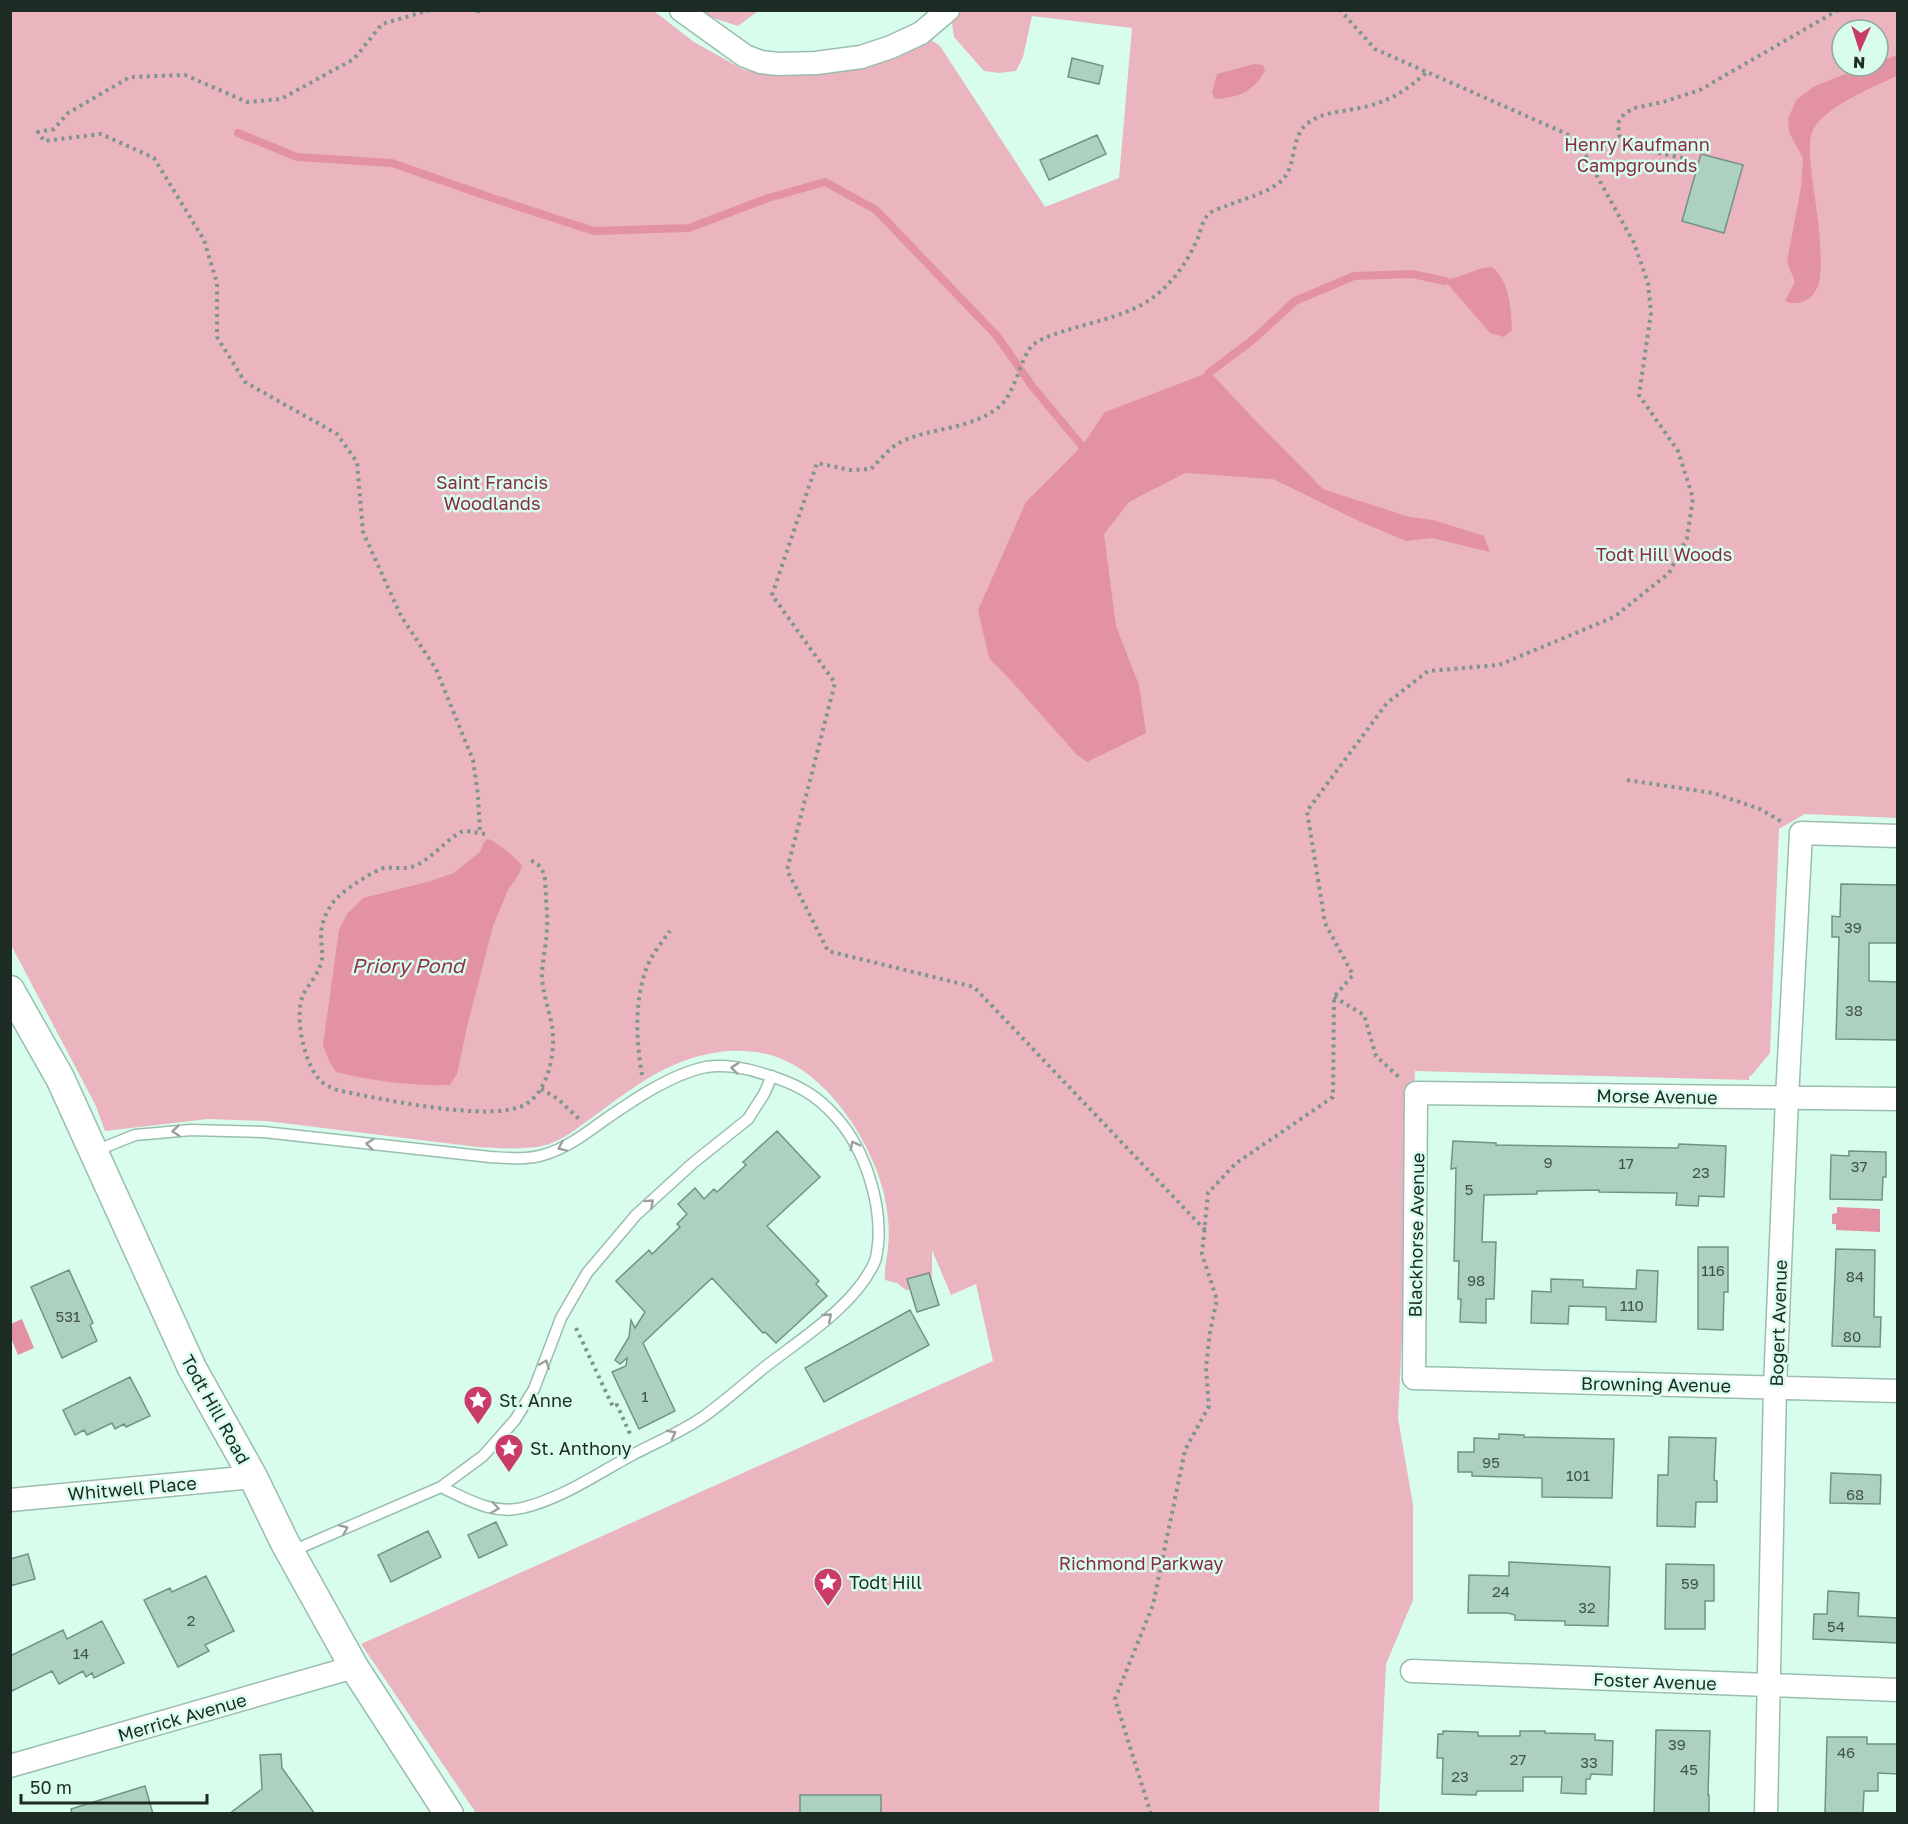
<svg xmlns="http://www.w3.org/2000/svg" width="1908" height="1824" font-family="'Golos Text',sans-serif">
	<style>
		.green { fill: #eab5bf; fill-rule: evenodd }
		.water { fill: #e392a4 }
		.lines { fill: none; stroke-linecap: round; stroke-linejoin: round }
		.stream { stroke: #e392a4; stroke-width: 8 }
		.building { fill: #add1c1; stroke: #719385; stroke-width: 1.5 }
		.service-casing { stroke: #9abeae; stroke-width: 13 }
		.minor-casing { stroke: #9abeae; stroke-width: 25 }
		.tertiary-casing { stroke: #9abeae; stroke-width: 31 }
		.path { stroke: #7c968a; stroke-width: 4; stroke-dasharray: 3 4.5; stroke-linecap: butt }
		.service { stroke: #fff; stroke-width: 10 }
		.minor { stroke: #fff; stroke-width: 22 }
		.tertiary { stroke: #fff; stroke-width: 28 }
		.oneway { stroke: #99a09d }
		.labels { text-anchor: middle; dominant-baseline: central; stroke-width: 5; stroke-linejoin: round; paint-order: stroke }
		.number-label { font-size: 15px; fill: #41544c }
		.park-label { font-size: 18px; fill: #892a48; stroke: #d8fdec }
		.street-label { font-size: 18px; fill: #1d2b25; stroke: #d8fdec }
		.poi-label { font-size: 18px; fill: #1d2b25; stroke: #d8fdec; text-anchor: start }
		.water-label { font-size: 20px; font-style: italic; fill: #90314d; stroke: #d8fdec }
	</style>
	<rect width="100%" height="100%" fill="#d8fdec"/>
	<!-- green -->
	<path class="green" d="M10,11H654L694,42L744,70L764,73L919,41L931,40L940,46L1045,207L1119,178L1132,28L1032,16L1023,57L1016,71L999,73L984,71L954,37L952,23L958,11H1897V818L1805,814L1779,829L1770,1053L1751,1076H1749V1080L1415,1071L1398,1418L1413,1505V1600L1386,1664L1379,1813H476L361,1644L993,1361L976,1284L951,1295L932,1250V1283L928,1273L907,1279L910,1290H906L897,1283L885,1280C884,1269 887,1259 888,1248C890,1230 888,1212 884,1194C873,1145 831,1080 784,1060C745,1043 701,1051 665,1069C639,1082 616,1100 593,1117C577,1128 561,1142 542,1146C521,1150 498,1148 478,1147L266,1121L208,1119L105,1131L96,1106L11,945ZM1842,30H1878V66H1842Z
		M698,11H758L738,26L707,16Z"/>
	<!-- water -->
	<path class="water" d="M1897,55V76C1875,86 1824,107 1813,130C1807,142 1811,163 1812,176C1816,209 1823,245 1820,277C1818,296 1803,308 1785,301L1795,282L1787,262L1801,187L1803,158L1789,132L1788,119L1796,100L1813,87L1865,66H1878V62Z
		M1254,64L1263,65L1265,71C1252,93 1239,97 1215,99L1212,92L1217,74Z
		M1492,267C1510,282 1511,308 1512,330L1504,337L1490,333L1445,281L1483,268Z
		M1210,372L1251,416L1323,489L1409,517L1433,520L1484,536L1490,552L1432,538L1406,541L1361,522L1273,479L1185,473L1129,502L1104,534L1116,626L1139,685L1146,733L1087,762L1077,755L1015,685L989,658L978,610L1026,502L1082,446L1105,412Z
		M488,839C494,840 519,860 522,866L519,874L508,890L493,926L468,1023L457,1074L450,1085C411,1086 373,1081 336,1072L329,1061L323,1045L339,930L347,914L363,898L427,882L454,873L480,852L484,842Z
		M1837,1207L1880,1209V1232L1836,1230V1224H1832V1214L1837,1213Z
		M22,1319L34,1348L18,1355L11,1338V1324Z"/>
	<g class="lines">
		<!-- stream -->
		<path class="stream" d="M238,133L297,157L392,163L492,198L594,231L689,228L768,198L825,182L876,210L997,336L1032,386L1082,446V454
			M1205,379L1210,372L1255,338L1295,301L1354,276L1412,274L1445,281"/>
	</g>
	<!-- building -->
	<path class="building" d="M1072,58L1103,66L1099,84L1068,77Z
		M1097,135L1106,154L1049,180L1040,160Z
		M1701,154L1743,165L1724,233L1682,221Z
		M1841,884L1898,885V943H1869V981L1898,982V1040L1836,1039L1839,937H1832V916L1840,917Z
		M777,1131L820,1177L767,1226L819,1281L816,1284L827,1296L776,1343L765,1332L763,1333L712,1278L643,1343L675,1411L639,1429L612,1372L626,1366L627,1358L620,1364L615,1360L629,1337L631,1320L635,1328L645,1312L616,1281L649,1250L652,1254L680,1227L677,1224L687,1214L678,1204L695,1188L704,1199L714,1189L717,1192L746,1165L743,1162Z
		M1453,1141L1496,1143V1145L1678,1148L1679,1144L1726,1146L1724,1197L1699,1196L1698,1206L1676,1205L1677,1193L1599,1192V1190L1537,1191V1194L1484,1195L1482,1242H1496L1494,1299H1486V1323L1460,1322L1461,1299H1458L1459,1261H1454L1456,1168L1451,1169Z
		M1849,1151L1886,1152V1177H1883L1882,1200L1830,1199L1831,1155L1849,1156Z
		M1698,1247H1728V1292H1724L1723,1330L1698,1329Z
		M1836,1249L1875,1250L1874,1317H1881L1880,1347L1832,1346Z
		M69,1270L93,1323L90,1325L97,1341L62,1358L31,1287Z
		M1637,1270L1658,1271L1656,1322L1606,1320V1307L1569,1306L1568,1324L1531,1323L1532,1291L1551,1292V1279L1583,1280V1287L1636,1289Z
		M929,1273L939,1305L917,1312L907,1279Z
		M910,1310L929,1345L824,1402L805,1368Z
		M130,1377L150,1416L126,1427L124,1424L115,1429L112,1423L87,1435L84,1430L75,1435L63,1410Z
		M1499,1434L1524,1435V1437L1614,1439L1612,1498L1542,1497V1478L1472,1476V1472H1458V1452H1474V1438L1499,1439Z
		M1669,1437L1716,1438L1714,1480L1717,1481V1502H1696L1695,1527L1657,1526L1658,1475H1668Z
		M1831,1473L1881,1475L1880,1504L1830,1503Z
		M496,1522L507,1545L479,1558L468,1535Z
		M428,1531L441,1557L391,1582L378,1555Z
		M28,1554L35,1579L10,1586V1559Z
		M1509,1562L1610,1567L1608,1626L1565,1625V1621L1515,1620V1615L1508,1613H1468L1469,1575L1509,1576Z
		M1666,1564L1714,1565V1601H1705V1629H1665Z
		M206,1576L234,1631L205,1645L209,1651L178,1667L144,1600L170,1588L172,1592Z
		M1828,1591L1859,1593L1858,1616L1898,1618V1643L1813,1639L1814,1614H1827Z
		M102,1621L124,1663L94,1678L92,1673L86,1677L83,1671L59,1684L52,1671L10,1692V1656L63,1630L67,1639Z
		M1656,1730L1710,1731L1708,1795H1709V1814H1654Z
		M1443,1731L1478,1732V1736H1520V1731H1545V1733L1595,1734V1740L1613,1741L1612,1775L1591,1774L1590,1779H1586V1794L1561,1793L1562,1777H1523V1791H1477L1476,1795L1442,1794L1443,1758H1437L1438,1734H1443Z
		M1827,1737H1867V1744H1898V1774L1878,1773V1791H1864L1863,1814H1825Z
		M281,1754L282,1768L315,1814H229L262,1789L260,1755Z
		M145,1786L153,1814H72L71,1809Z
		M800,1795H881V1814H800Z"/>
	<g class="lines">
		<!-- service casing -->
		<g class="service-casing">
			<path id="service" d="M95,1151L135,1135L191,1130L264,1132L490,1157C507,1158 526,1160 543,1155C565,1149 584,1135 603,1121C632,1101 671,1074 706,1067C724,1064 747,1068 764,1074C794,1083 815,1093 836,1117C865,1149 882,1203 878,1245C877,1250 877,1256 875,1261C856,1305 802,1338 765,1367C744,1384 724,1402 703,1417C681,1432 655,1443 632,1455C597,1474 561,1499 522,1508C492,1515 467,1499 441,1487
				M290,1552L441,1487L483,1456L515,1420L534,1389L561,1318L587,1273L636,1215L693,1163L748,1119L764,1094L772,1076"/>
		</g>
		<!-- minor casing -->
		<g class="minor-casing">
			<path id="minor" d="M681,10L745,56L761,62L778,64L816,63L861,57L891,47L921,33L948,10
				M1898,1099L1416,1093L1414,1378L1898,1391
				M10,1500L253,1477
				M1412,1671L1898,1690
				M10,1766L354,1667
				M1766,1814L1775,1387L1787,1098L1801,833L1898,836"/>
		</g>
		<!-- tertiary casing -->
		<g class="tertiary-casing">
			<path id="tertiary" d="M10,990L60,1078L192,1368L253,1477L285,1543L354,1667L449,1814"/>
		</g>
		<!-- path -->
		<path class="path" d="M430,10L382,24L354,59L281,99L247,102L185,75L130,77L68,113L54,129L38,132L44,141L101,134L154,158L204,240L217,283V337L245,382L337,434L357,462L363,532L401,616L436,669L473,760L478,795L480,833
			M478,10V14
			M1683,158L1638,149L1625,143L1619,135L1618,123L1624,114L1634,108L1663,102L1700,90L1838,10
			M1627,780L1713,793L1760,809L1782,822
			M485,834L467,831L461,832C445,841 433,857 417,865C406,870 396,867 385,868C376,869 346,889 339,896C328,906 321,922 321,936C321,944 323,951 322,959C320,973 309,983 303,995C294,1016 304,1061 318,1078C323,1084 330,1087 337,1090C376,1098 493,1124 526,1104C549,1090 556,1051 552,1026C549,1009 543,994 542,977C542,960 547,943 547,927C548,916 546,905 546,895C545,888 546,879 543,872C541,866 536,863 530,860
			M1334,997L1364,1015L1376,1056L1400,1078
			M642,1075C636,1040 634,1000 647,967C652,954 662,942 670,931
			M541,1089L558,1099L579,1119
			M1205,1230L974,987L828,951L787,870L835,683L772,595L817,463L850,470L871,469C879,461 888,450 897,444C927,427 969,431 999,407C1016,393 1021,354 1034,344C1044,337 1056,334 1067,330C1094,322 1124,316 1148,301C1169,287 1186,265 1196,242C1201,233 1201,221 1209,214C1213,210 1221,208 1226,206C1243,199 1265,194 1280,182C1298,168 1289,137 1308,123C1325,110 1348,112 1368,106C1394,99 1406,90 1426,73
			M576,1328L613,1407L617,1405L631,1436
			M1151,1814L1115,1699L1153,1605L1185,1450L1209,1406L1206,1368L1210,1331L1217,1300L1202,1254L1208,1193L1235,1164L1333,1097L1334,997L1353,975L1325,923L1307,811L1387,703L1428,671L1499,665L1614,617L1669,573L1687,538L1693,498L1678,451L1639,395L1651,313L1648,283L1634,243L1576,138L1375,49L1340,10"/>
		<!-- service -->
		<use href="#service" class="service"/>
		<!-- minor -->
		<use href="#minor" class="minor"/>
		<!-- tertiary -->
		<use href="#tertiary" class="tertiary"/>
	</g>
	<!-- one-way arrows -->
	<defs><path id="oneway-chevron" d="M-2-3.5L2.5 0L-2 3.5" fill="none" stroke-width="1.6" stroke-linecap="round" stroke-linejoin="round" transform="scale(1.5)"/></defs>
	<g class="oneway">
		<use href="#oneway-chevron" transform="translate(735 1068) rotate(-174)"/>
		<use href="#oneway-chevron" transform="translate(176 1131) rotate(175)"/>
		<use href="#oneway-chevron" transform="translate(370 1144) rotate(-174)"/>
		<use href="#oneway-chevron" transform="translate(854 1145) rotate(-116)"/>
		<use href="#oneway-chevron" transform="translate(562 1147) rotate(156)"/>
		<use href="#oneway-chevron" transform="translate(650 1203) rotate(-42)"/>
		<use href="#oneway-chevron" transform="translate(828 1317) rotate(-41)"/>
		<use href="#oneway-chevron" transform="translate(545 1364) rotate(-68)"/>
		<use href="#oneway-chevron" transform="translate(672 1434) rotate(-28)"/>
		<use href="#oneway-chevron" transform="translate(495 1508) rotate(8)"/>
		<use href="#oneway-chevron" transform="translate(344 1529) rotate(-23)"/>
	</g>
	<!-- icons -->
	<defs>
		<g id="sight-pin" transform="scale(1.5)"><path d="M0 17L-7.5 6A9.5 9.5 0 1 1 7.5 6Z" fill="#c93b69" stroke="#d8fdec"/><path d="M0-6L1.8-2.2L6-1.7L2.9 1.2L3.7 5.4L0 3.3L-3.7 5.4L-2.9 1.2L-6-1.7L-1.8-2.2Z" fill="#fff"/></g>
	</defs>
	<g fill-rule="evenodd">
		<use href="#sight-pin" x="478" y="1400"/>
		<use href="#sight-pin" x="509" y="1448"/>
		<use href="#sight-pin" x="828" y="1582"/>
	</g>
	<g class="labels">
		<!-- number labels -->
		<g class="number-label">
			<text x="1853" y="927">39</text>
			<text x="1854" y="1010">38</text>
			<text x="1548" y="1162">9</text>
			<text x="1626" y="1163">17</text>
			<text x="1859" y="1166">37</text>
			<text x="1701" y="1172">23</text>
			<text x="1469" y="1189">5</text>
			<text x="1713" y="1270">116</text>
			<text x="1855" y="1276">84</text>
			<text x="1476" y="1280">98</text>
			<text x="1632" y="1305">110</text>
			<text x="68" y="1316">531</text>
			<text x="1852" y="1336">80</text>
			<text x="645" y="1396">1</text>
			<text x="1491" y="1462">95</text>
			<text x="1578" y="1475">101</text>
			<text x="1855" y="1494">68</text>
			<text x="1690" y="1583">59</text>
			<text x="1501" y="1591">24</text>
			<text x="1587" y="1607">32</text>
			<text x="191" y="1620">2</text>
			<text x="1836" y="1626">54</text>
			<text x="81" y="1653">14</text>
			<text x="1677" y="1744">39</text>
			<text x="1846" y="1752">46</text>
			<text x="1518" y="1759">27</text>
			<text x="1589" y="1762">33</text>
			<text x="1689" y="1769">45</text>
			<text x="1460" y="1776">23</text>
		</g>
		<!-- park labels -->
		<g class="park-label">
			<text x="1637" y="144">Henry Kaufmann<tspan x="1637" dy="21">Campgrounds</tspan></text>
			<text x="492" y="482">Saint Francis<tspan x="492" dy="21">Woodlands</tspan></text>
			<text x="1664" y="554">Todt Hill Woods</text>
			<text x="1141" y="1563">Richmond Parkway</text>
		</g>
		<!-- street labels -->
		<g class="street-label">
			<text transform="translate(1657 1096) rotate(1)">Morse Avenue</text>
			<text transform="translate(1416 1235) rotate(-89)">Blackhorse Avenue</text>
			<text transform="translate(1778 1323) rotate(-88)">Bogert Avenue</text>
			<text transform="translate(1656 1384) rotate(1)">Browning Avenue</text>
			<text transform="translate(216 1409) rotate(61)">Todt Hill Road</text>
			<text transform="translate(132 1488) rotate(-5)">Whitwell Place</text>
			<text transform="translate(1655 1681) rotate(2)">Foster Avenue</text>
			<text transform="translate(182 1717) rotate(-16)">Merrick Avenue</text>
		</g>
		<!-- poi labels -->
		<g class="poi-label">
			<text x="499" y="1400">St. Anne</text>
			<text x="530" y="1448">St. Anthony</text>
			<text x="849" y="1582">Todt Hill</text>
		</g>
		<!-- water labels -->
		<g class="water-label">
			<text x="408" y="965">Priory Pond</text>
		</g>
	</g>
	<!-- border -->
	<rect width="1908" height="1824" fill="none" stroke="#1d2b25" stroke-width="24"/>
	<!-- north arrow -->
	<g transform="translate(1860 48) rotate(183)"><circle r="28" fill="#d8fdec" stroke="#8da99c" stroke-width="1.5"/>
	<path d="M0-4.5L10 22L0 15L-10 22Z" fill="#c93b69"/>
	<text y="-9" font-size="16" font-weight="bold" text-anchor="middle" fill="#1d2b25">N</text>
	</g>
	<!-- scale -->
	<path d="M21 1794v9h186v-9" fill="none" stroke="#1d2b25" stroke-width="3"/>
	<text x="30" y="1794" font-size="18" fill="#1d2b25" stroke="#d8fdec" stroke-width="4.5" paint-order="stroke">50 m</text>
</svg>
